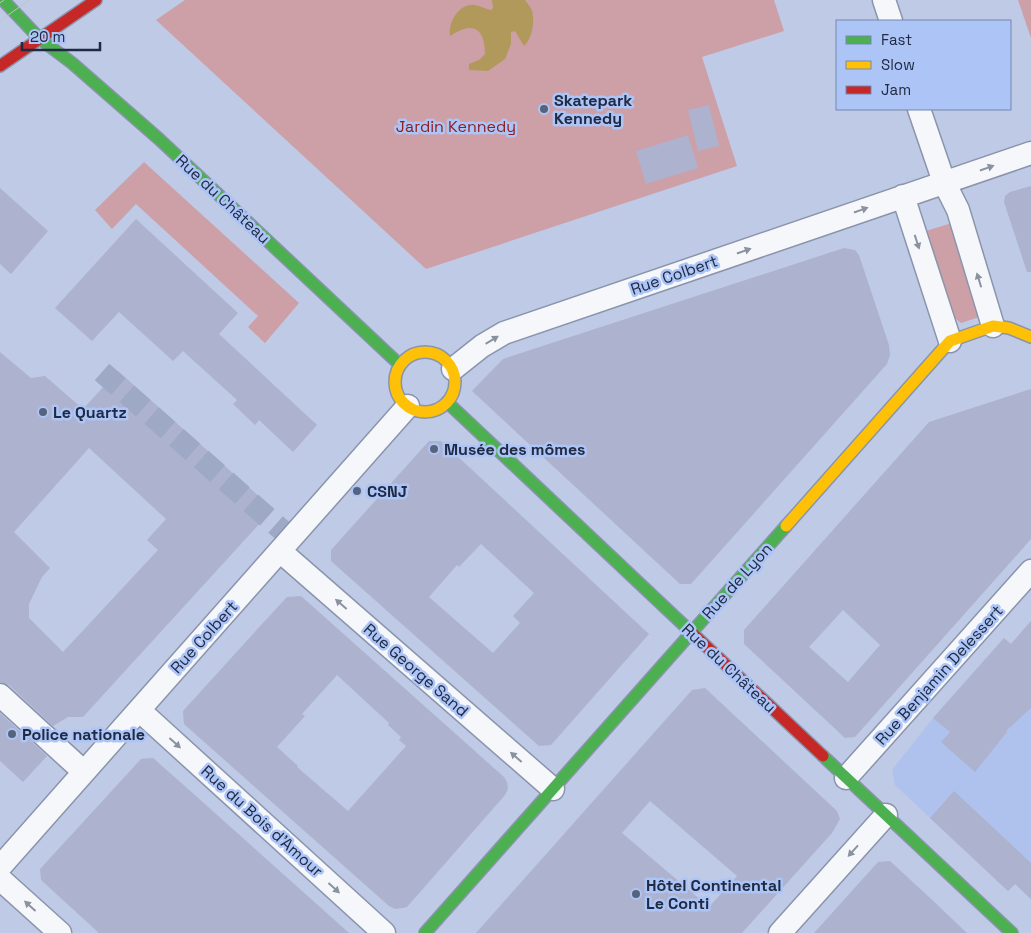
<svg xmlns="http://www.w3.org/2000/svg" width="1031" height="933" font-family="'Space Grotesk',sans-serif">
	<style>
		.built { fill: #afc2ed }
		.green { fill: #cd9fa7 }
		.water { fill: #b1995c }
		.building { fill: #adb2ce; fill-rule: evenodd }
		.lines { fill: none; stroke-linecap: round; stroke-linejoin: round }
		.street-tunnel { stroke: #9eaac5; stroke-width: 22; stroke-dasharray: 22 11; stroke-linecap: butt }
		.street-casing { stroke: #8a94ab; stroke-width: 25 }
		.fast-casing { stroke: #8a94ab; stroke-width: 14 }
		.slow-casing { stroke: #8a94ab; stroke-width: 14 }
		.jam-casing { stroke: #8a94ab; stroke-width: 14 }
		.street { stroke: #f5f7fb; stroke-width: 22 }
		.fast { stroke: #4caf50; stroke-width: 11 }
		.slow { stroke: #ffc107; stroke-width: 11 }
		.jam { stroke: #c62828; stroke-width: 11 }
		.tram { stroke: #c0c4cc; stroke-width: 1 }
		.oneway { fill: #8a919f }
		.poi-dot { fill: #57637c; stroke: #adc4f7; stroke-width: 2 }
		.labels { text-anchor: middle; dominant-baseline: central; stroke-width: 5; stroke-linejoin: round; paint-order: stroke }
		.poi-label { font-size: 16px; font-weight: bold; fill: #202b43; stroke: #adc4f7; text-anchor: start }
		.park-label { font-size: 16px; fill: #901d20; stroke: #adc4f7 }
		.street-label { font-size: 16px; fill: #202b43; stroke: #adc4f7 }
	</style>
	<rect width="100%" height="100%" fill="#becae6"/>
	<!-- built -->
	<path class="built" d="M1031,621V899L1015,884L1008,891L895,785L892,770L933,718L1011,644Z"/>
	<!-- green -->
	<path class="green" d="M185,0H774L784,31L702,57L737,166L426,269L156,20Z
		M1018,0H1031V38Z
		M144,162L299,303L265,343L248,327L258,316L136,204L112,229L95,210Z
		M955,222L979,317L961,323L952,316L926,231Z"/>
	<!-- water -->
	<path class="water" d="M492,0H525C527,3 531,7 532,11C535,21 532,39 524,46L515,31L511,32V44L505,59L488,71L469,70V64L479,60L485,54C485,27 472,21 450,36C448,22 459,3 475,5C480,6 486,9 491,10L493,8Z"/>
	<!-- building -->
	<path class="building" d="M709,105L719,146L698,151L688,110Z
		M688,135L698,168L646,184L636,151Z
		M1031,186V272H1027L1004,202L1005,196L1010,192Z
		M0,188L48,231L11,274L0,264Z
		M136,219L238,313L219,334L317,425L293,452L259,420L255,425L233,404L237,400L183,351L173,361L119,312L92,341L55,308Z
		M844,248L855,250L859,255L889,345L890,355L887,364L691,584H680L472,391L503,359Z
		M0,352L31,378L45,376L83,409L118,371L273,509L83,717H68L53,726L9,685L0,682ZM89,448L166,519L147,540L158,550L63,652L29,618V604L42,577L50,568L14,532Z
		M1031,389V539L855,737L845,738L744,644V630L929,422ZM843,610L880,645L848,682L809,647Z
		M429,441H441L649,634L551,745L539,746L331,561V550ZM481,544L534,593L513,616L520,623L493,653L429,597L457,565L459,567Z
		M301,596L504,777L507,782L508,789L505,795L407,907L403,908L395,909L389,906L184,724L183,711L252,635L287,597ZM337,675L389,723L388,725L401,737L399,740L406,746L348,811L297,767L298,766L277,747L305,716L302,714Z
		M1031,621V708L1006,731L1007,732L975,772L941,742L950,732L933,718L1004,638L1011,644Z
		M705,688L837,811L840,819L832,833L742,933H476L692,690ZM650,801L737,876L709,907L622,833Z
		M0,713L47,756L23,782L0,761Z
		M153,758L178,780L349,933H99L41,880L40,869L141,759Z
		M954,791L1031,863V899L1015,884L1008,891L930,818Z
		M890,861L929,897L967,933H814L878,862Z"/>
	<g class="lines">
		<!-- street-tunnel -->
		<path class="street-tunnel" d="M102,372L291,538"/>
		<!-- street casing -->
		<g class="street-casing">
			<path id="street" d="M884,0L891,21
				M919,109L944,182L958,210L993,326
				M903,196L950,341
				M453,369L482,346L504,333L1031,153
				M280,551L553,789
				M0,695L84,772
				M139,710L384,933
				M846,778L1031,571
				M0,867L408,406
				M0,879L60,933
				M780,933L886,815"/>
		</g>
		<!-- fast casing -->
		<g class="fast-casing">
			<path id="fast" d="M3,0L40,39L72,63L159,139L400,365
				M447,402L690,631
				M823,756L1012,933
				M425,933L786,526"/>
		</g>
		<!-- slow casing -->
		<g class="slow-casing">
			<path id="slow" d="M395 382a30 30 0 1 1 60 0a30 30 0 1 1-60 0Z
				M786,526L950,341L993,326L1009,328L1031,337"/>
		</g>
		<!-- jam casing -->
		<g class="jam-casing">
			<path id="jam" d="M0,66L96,0
				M690,631L823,756"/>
		</g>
		<!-- street -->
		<use href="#street" class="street"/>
		<!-- fast -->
		<use href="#fast" class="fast"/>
		<!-- slow -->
		<use href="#slow" class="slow"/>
		<!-- jam -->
		<use href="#jam" class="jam"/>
		<!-- tram -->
		<path class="tram" d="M0,3L4,0
			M0,21L29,0"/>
	</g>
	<!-- one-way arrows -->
	<defs><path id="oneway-solid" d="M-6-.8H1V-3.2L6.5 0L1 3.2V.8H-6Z" transform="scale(1.25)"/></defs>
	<g class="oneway">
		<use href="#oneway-solid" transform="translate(987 168) rotate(-19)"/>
		<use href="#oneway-solid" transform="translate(861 210) rotate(-19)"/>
		<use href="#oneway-solid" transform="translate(917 242) rotate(72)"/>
		<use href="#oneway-solid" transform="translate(744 251) rotate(-19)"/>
		<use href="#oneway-solid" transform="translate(979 280) rotate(-107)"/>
		<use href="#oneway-solid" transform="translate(492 340) rotate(-31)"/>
		<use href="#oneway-solid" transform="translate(341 604) rotate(-139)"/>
		<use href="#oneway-solid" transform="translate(175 743) rotate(42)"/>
		<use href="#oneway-solid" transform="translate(516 757) rotate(-139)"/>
		<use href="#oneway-solid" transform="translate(853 851) rotate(132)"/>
		<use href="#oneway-solid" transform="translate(334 888) rotate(42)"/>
		<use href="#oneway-solid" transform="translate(30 906) rotate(-138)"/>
	</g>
	<!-- markers -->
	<g class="poi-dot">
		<circle cx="544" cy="109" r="5"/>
		<circle cx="43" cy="412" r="5"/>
		<circle cx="434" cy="449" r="5"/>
		<circle cx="357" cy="491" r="5"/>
		<circle cx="12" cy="734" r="5"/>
		<circle cx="636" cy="894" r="5"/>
	</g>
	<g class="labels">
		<!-- poi labels -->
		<g class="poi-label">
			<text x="554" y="100">Skatepark<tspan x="554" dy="18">Kennedy</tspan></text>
			<text x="53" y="412">Le Quartz</text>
			<text x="444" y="449">Musée des mômes</text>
			<text x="367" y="491">CSNJ</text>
			<text x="22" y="734">Police nationale</text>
			<text x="646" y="885">Hôtel Continental<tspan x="646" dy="18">Le Conti</tspan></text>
		</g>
		<!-- park labels -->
		<g class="park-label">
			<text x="456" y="126">Jardin Kennedy</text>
		</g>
		<!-- street labels -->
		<g class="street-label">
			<text transform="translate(223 199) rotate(43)">Rue du Château</text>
			<text transform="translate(674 275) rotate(-19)">Rue Colbert</text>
			<text transform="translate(737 581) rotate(-48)">Rue de Lyon</text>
			<text transform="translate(204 637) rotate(-48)">Rue Colbert</text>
			<text transform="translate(729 668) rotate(43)">Rue du Château</text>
			<text transform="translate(416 670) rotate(41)">Rue George Sand</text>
			<text transform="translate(939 675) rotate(-48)">Rue Benjamin Delessert</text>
			<text transform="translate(262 821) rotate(42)">Rue du Bois d'Amour</text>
		</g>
	</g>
	<!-- legend -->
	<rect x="836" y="20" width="175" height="90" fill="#adc4f7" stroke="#7587af"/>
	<rect x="846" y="36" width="25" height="8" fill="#4caf50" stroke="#7587af"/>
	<text x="881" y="45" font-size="15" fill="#202b43">Fast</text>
	<rect x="846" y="61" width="25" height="8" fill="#ffc107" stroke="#7587af"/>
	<text x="881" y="70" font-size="15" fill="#202b43">Slow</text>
	<rect x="846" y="86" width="25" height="8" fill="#c62828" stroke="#7587af"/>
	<text x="881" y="95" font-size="15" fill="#202b43">Jam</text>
	<!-- scale -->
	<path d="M22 42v8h78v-8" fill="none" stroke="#202b43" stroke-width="2.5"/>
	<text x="30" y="42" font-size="15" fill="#202b43" stroke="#adc4f7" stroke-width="4" paint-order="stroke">20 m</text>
</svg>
